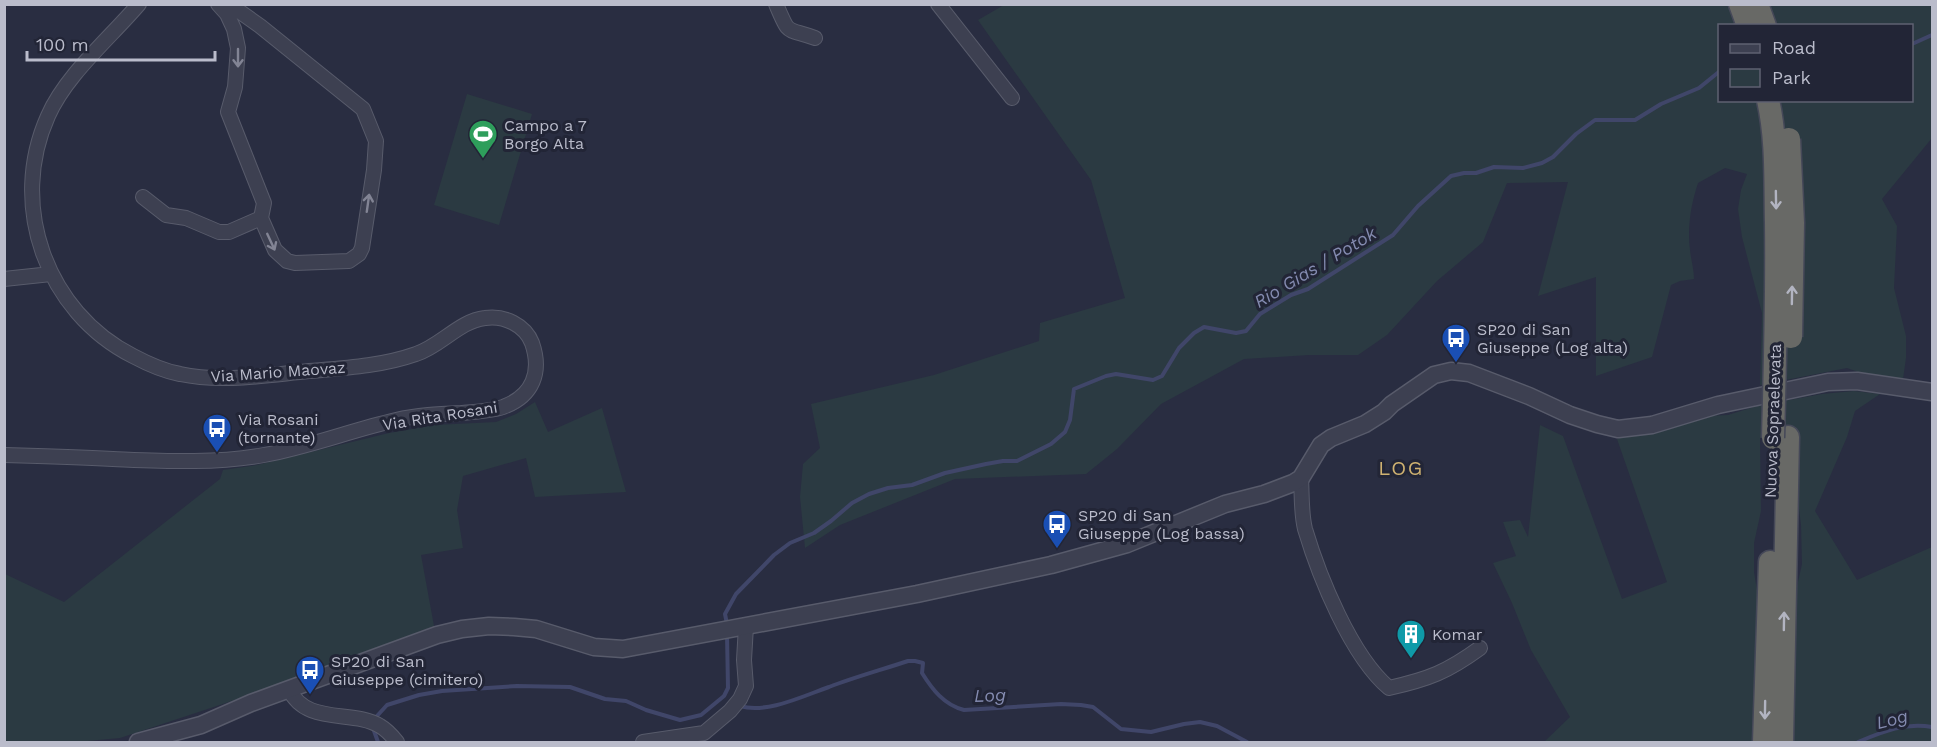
<svg xmlns="http://www.w3.org/2000/svg" width="1937" height="747" font-family="'Work Sans',sans-serif">
	<style>
		.green { fill: #2b3a42; fill-rule: evenodd }
		.lines { fill: none; stroke-linecap: round; stroke-linejoin: round }
		.stream { stroke: #404669; stroke-width: 4 }
		.minor-casing { stroke: #585b6b; stroke-width: 16 }
		.tertiary-casing { stroke: #585b6b; stroke-width: 19 }
		.trunk-casing { stroke: #454858; stroke-width: 25 }
		.minor { stroke: #3d4051; stroke-width: 14 }
		.tertiary { stroke: #3d4051; stroke-width: 16 }
		.trunk { stroke: #686966; stroke-width: 22 }
		.trunk-bridge-casing { stroke: #454858; stroke-width: 25; stroke-linecap: butt }
		.trunk-bridge { stroke: #686966; stroke-width: 22 }
		.oneway { stroke: #828494 }
		.oneway2 { stroke: #b2b4c1 }
		.labels { text-anchor: middle; dominant-baseline: central; stroke-width: 6; stroke-linejoin: round; paint-order: stroke }
		.poi-label { font-size: 16px; fill: #babccb; stroke: #222536; text-anchor: start }
		.street-label { font-size: 16px; fill: #babccb; stroke: #222536 }
		.water-label { font-size: 18px; font-style: italic; fill: #848bb0; stroke: #222536 }
		.quarter-label { font-size: 20px; letter-spacing: 1.5px; fill: #cfb271; stroke: #222536 }
	</style>
	<rect width="100%" height="100%" fill="#292d41"/>
	<!-- green -->
	<path class="green" d="M1004,5H1932V138L1882,199L1897,226L1894,288L1906,336V358L1903,379L1872,377L1847,368L1760,385L1762,313L1742,237L1738,209L1741,190L1747,174L1725,168L1698,183C1691,204 1687,228 1690,250C1691,260 1694,269 1694,279L1680,281L1671,285L1652,357L1596,376V277L1538,296L1568,182L1507,183L1483,242L1437,281L1387,335L1358,355H1309L1244,359L1161,404L1117,449L1086,474L955,479L840,525L805,548L800,497L803,464L820,448L811,404L934,375L1039,341L1040,323L1125,298L1091,180L978,20ZM1720,26H1912V100H1720Z
		M467,94L532,114L499,225L434,205Z
		M1854,391L1880,394L1855,411L1847,437L1815,511L1857,580L1932,547V742H1544L1570,717L1531,650L1512,603L1493,563L1516,556L1503,522L1520,520L1528,537L1540,425L1563,436L1622,599L1667,582L1617,439L1666,418L1728,415L1757,406L1822,394ZM1760,438H1773L1797,493L1801,525L1802,564L1793,604L1759,602L1754,572V543L1761,511Z
		M535,402L548,432L602,408L626,492L535,497L526,458L463,476L457,510L463,548L421,555L434,626L268,689L120,738L77,742H5V574L64,602L220,479L223,470L257,465L389,433L435,425L496,422L516,414Z"/>
	<g class="lines">
		<!-- stream -->
		<path class="stream" d="M1912,44L1932,35
			M727,624L725,614L736,594L774,555L790,543L814,533L831,521L852,503L869,494L888,488L912,485L945,473L986,464L1003,461H1017L1051,444L1065,432L1070,420L1074,389L1106,376L1116,374L1153,380L1162,376L1179,348L1194,333L1204,327L1236,333L1246,331L1260,314L1291,295L1308,289L1393,235L1418,206L1451,176L1464,173H1476L1494,167L1523,168L1542,163L1553,157L1576,134L1595,120H1635L1661,104L1699,88L1720,71
			M740,706C767,714 803,696 829,687C855,677 881,670 908,661H915L923,663L922,673C932,689 944,705 964,710L1061,704L1081,705L1093,707L1121,729L1151,732L1184,724L1200,722L1217,726L1247,742
			M377,716L387,705L419,695L442,691L517,686L570,687L605,699L626,701L646,710L680,720L701,715L724,696L728,688L727,634
			M373,728L378,742
			M1858,742C1882,732 1905,722 1932,727"/>
		<!-- minor casing -->
		<g class="minor-casing">
			<path id="minor" d="M218,4L227,14L234,29L238,48L235,87L228,112L264,203L261,218L275,250L287,261L295,263L349,261L359,254L362,248L374,170L376,141L363,109L260,26L236,9L222,4
				M776,4C790,37 785,27 815,38
				M938,4L1012,98
				M143,197L166,215L186,218L219,232H229L261,218
				M4,279L51,274
				M4,455C41,456 77,457 113,459C163,461 214,464 264,455C309,447 352,430 396,420C417,415 439,414 461,413C474,412 491,411 503,407C533,396 542,372 532,343C525,325 504,315 485,318C459,321 441,346 416,354C382,366 345,368 309,371C267,375 222,383 180,374C163,371 148,364 133,356C46,312 8,205 48,116C66,75 109,39 139,4
				M1301,478C1302,494 1301,513 1305,529C1319,576 1351,656 1389,688C1429,679 1447,672 1480,648
				M289,689C306,726 353,709 380,726C387,730 393,737 397,742
				M643,742L704,733L730,711L740,699L746,686L744,660L746,626"/>
		</g>
		<!-- tertiary casing -->
		<g class="tertiary-casing">
			<path id="tertiary" d="M138,742L201,725L251,703L437,635L462,629L489,626L514,627L536,629L594,647L623,649L917,594L1051,565L1127,544L1225,504L1264,494L1293,483L1301,478L1321,445L1331,438L1365,424L1384,412L1392,404L1434,375L1451,371L1469,373L1529,396L1570,415L1597,424L1618,429L1652,425L1718,405L1828,382L1857,381L1932,392"/>
		</g>
		<!-- trunk casing -->
		<g class="trunk-casing">
			<path id="trunk" d="M1740,4L1748,26
				M1757,4L1765,26
				M1764,742L1770,562
				M1782,742L1788,437"/>
		</g>
		<!-- minor -->
		<use href="#minor" class="minor"/>
		<!-- tertiary -->
		<use href="#tertiary" class="tertiary"/>
		<!-- trunk -->
		<use href="#trunk" class="trunk"/>
		<!-- trunk-bridge casing -->
		<g class="trunk-bridge-casing">
			<path id="trunk-bridge" d="M1768,100C1777,140 1775,182 1776,223C1777,295 1775,366 1773,438
				M1789,139L1793,223L1791,337"/>
		</g>
		<!-- trunk-bridge -->
		<use href="#trunk-bridge" class="trunk-bridge"/>
	</g>
	<!-- one-way arrows -->
	<defs><path id="oneway-shaft" d="M-6 0H5M1.5-3L5.5 0L1.5 3" fill="none" stroke-width="1.6" stroke-linecap="round" stroke-linejoin="round" transform="scale(1.5)"/></defs>
	<g class="oneway">
		<use href="#oneway-shaft" transform="translate(238 58) rotate(90)"/>
		<use href="#oneway-shaft" transform="translate(368 203) rotate(-82)"/>
		<use href="#oneway-shaft" transform="translate(271 242) rotate(65)"/>
	</g>
	<g class="oneway2">
		<use href="#oneway-shaft" transform="translate(1776 200) rotate(89)"/>
		<use href="#oneway-shaft" transform="translate(1792 295) rotate(-89)"/>
		<use href="#oneway-shaft" transform="translate(1784 621) rotate(-89)"/>
		<use href="#oneway-shaft" transform="translate(1765 710) rotate(91)"/>
	</g>
	<!-- icons -->
	<defs>
		<g id="stadium-pin" transform="scale(1.5)"><path d="M0 17L-7.5 6A9.5 9.5 0 1 1 7.5 6Z" fill="#2e9e5b" stroke="#222536"/><path d="M0-5a6.5 5 0 1 0 0 10a6.5 5 0 1 0 0-10ZM-3.5-1.8h7v3.6h-7Z" fill="#fff"/></g>
		<g id="bus-pin" transform="scale(1.5)"><path d="M0 17L-7.5 6A9.5 9.5 0 1 1 7.5 6Z" fill="#1a4fb4" stroke="#222536"/><path d="M-5-6H5V4H4V6H2V4H-2V6H-4V4H-5ZM-3.5-4V0h7V-4ZM-3.5 1.2v1.5H-2V1.2ZM2 1.2v1.5H3.5V1.2Z" fill="#fff"/></g>
		<g id="building-pin" transform="scale(1.5)"><path d="M0 17L-7.5 6A9.5 9.5 0 1 1 7.5 6Z" fill="#0f9aa8" stroke="#222536"/><path d="M-4-6H4V6H1V3H-1V6H-4ZM-2.5-4.3h1.7v1.8h-1.7ZM.8-4.3h1.7v1.8H.8ZM-2.5-1h1.7V.8h-1.7ZM.8-1h1.7V.8H.8Z" fill="#fff"/></g>
	</defs>
	<g fill-rule="evenodd">
		<use href="#stadium-pin" x="483" y="134"/>
		<use href="#bus-pin" x="1456" y="338"/>
		<use href="#bus-pin" x="217" y="428"/>
		<use href="#bus-pin" x="1057" y="524"/>
		<use href="#building-pin" x="1411" y="634"/>
		<use href="#bus-pin" x="310" y="670"/>
	</g>
	<g class="labels">
		<!-- poi labels -->
		<g class="poi-label">
			<text x="504" y="125">Campo a 7<tspan x="504" dy="18">Borgo Alta</tspan></text>
			<text x="1477" y="329">SP20 di San<tspan x="1477" dy="18">Giuseppe (Log alta)</tspan></text>
			<text x="238" y="419">Via Rosani<tspan x="238" dy="18">(tornante)</tspan></text>
			<text x="1078" y="515">SP20 di San<tspan x="1078" dy="18">Giuseppe (Log bassa)</tspan></text>
			<text x="1432" y="634">Komar</text>
			<text x="331" y="661">SP20 di San<tspan x="331" dy="18">Giuseppe (cimitero)</tspan></text>
		</g>
		<!-- street labels -->
		<g class="street-label">
			<text transform="translate(278 372) rotate(-4)">Via Mario Maovaz</text>
			<text transform="translate(440 416) rotate(-9)">Via Rita Rosani</text>
			<text transform="translate(1773 421) rotate(-88)">Nuova Sopraelevata</text>
		</g>
		<!-- water labels -->
		<g class="water-label">
			<text transform="translate(1315 267) rotate(-31)">Rio Gias / Potok</text>
			<text transform="translate(990 695) rotate(-2)">Log</text>
			<text transform="translate(1892 719) rotate(-14)">Log</text>
		</g>
		<!-- quarter labels -->
		<g class="quarter-label">
			<text x="1401" y="468">LOG</text>
		</g>
	</g>
	<!-- border -->
	<rect width="1937" height="747" fill="none" stroke="#babccb" stroke-width="12"/>
	<!-- legend -->
	<rect x="1718" y="24" width="195" height="78" fill="#222536" stroke="#5f6172" stroke-width="1.5"/>
	<rect x="1730" y="44" width="30" height="9" fill="#3d4051" stroke="#5f6172" stroke-width="1.5"/>
	<text x="1772" y="54" font-size="18" fill="#babccb">Road</text>
	<rect x="1730" y="69" width="30" height="18" fill="#2b3a42" stroke="#5f6172" stroke-width="1.5"/>
	<text x="1772" y="84" font-size="18" fill="#babccb">Park</text>
	<!-- scale -->
	<path d="M27 51v9h188v-9" fill="none" stroke="#babccb" stroke-width="3"/>
	<text x="36" y="51" font-size="18" fill="#babccb" stroke="#222536" stroke-width="4.5" paint-order="stroke">100 m</text>
</svg>
